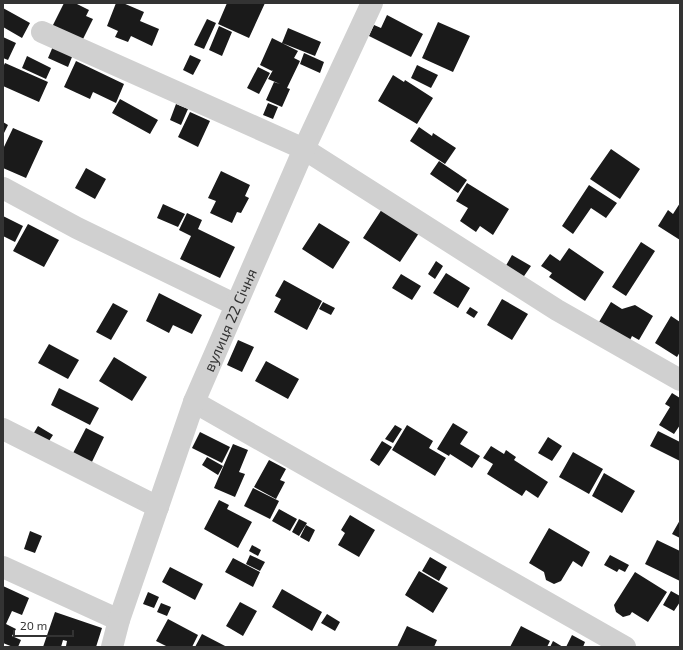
<svg xmlns="http://www.w3.org/2000/svg" width="683" height="650" font-family="'Exo 2',sans-serif">
	<style>
		.building { fill: #1a1a1a }
		.lines { fill: none; stroke-linecap: round; stroke-linejoin: round }
		.minor { stroke: #d0d0d0; stroke-width: 22 }
		.labels { text-anchor: middle; dominant-baseline: central; stroke-width: 4; stroke-linejoin: round; paint-order: stroke }
		.street-label { font-size: 15px; fill: #333; stroke: #fff }
	</style>
	<rect width="100%" height="100%" fill="#fff"/>
	<!-- building -->
	<path class="building" d="M64,3H75L89,10L86,16L93,19L83,39L51,29Z
		M116,3H123L144,12L140,21L159,29L152,46L131,36L128,42L115,37L118,31L107,26Z
		M227,3H265L249,38L218,24Z
		M3,8L30,23L22,38L3,27Z
		M387,15L423,34L411,57L369,36L374,25L381,28Z
		M207,19L216,23L204,49L194,45Z
		M438,22L470,36L453,72L422,58Z
		M219,26L232,32L222,56L209,50Z
		M288,28L321,42L315,56L282,43Z
		M3,37L16,43L8,60L3,58Z
		M272,38L298,51L294,58L300,61L287,88L290,89L282,107L266,100L274,82L280,84L268,79L273,70L272,71L260,65Z
		M54,44L74,52L68,67L48,58Z
		M304,53L324,62L320,73L300,64Z
		M190,55L201,60L193,75L183,70Z
		M27,56L51,68L46,79L22,68Z
		M76,61L124,84L116,103L93,92L90,99L64,87Z
		M5,63L48,82L39,102L3,86V67Z
		M417,65L438,75L431,88L411,78Z
		M258,67L270,73L259,94L247,88Z
		M393,75L404,82L405,80L433,98L417,124L378,101Z
		M120,99L158,120L150,134L112,113Z
		M268,103L278,107L273,119L263,115Z
		M176,104L188,109L181,125L170,120Z
		M190,112L210,121L198,147L178,137Z
		M3,122L8,125L3,135Z
		M419,127L432,136L433,133L456,148L445,164L410,141Z
		M13,128L43,141L26,178L3,168V149Z
		M611,149L640,169L620,199L590,179Z
		M439,161L467,180L458,193L430,174Z
		M86,168L106,179L95,199L75,188Z
		M221,171L250,185L245,196L249,198L241,213L237,212L232,223L210,213L216,201L208,198Z
		M467,183L509,209L493,235L480,226L476,232L460,221L468,208L456,201Z
		M589,185L617,203L606,218L591,208L573,234L562,226Z
		M680,203V240L658,226L668,210L673,214Z
		M163,204L185,214L178,227L157,218Z
		M382,209L419,233L400,262L363,238Z
		M187,213L202,220L198,229L235,247L220,278L180,259L191,236L179,230Z
		M3,216L23,226L15,242L3,236Z
		M319,223L350,242L333,269L302,249Z
		M28,224L59,240L44,267L13,251Z
		M641,242L655,251L626,296L612,287Z
		M569,248L604,272L585,301L549,277L552,273L541,266L550,254L560,261Z
		M512,255L531,266L522,279L504,269Z
		M436,261L443,266L435,279L428,274Z
		M446,273L470,288L458,308L433,293Z
		M401,274L421,286L412,300L392,288Z
		M284,280L322,301L307,330L274,312L281,299L275,296Z
		M159,293L202,315L192,334L173,325L169,333L146,321Z
		M502,299L528,314L512,340L487,325Z
		M323,302L335,308L331,315L319,309Z
		M611,302L622,309L635,305L653,316L639,340L632,336L630,340L599,322Z
		M113,303L128,311L111,340L96,332Z
		M470,307L478,312L474,318L466,313Z
		M671,316L680,322V352L677,357L655,343Z
		M238,340L254,347L242,372L227,365Z
		M49,344L79,360L68,379L38,363Z
		M114,357L147,377L132,401L99,381Z
		M266,361L299,379L288,399L255,381Z
		M59,388L99,408L90,425L51,405Z
		M672,393L680,398V425L674,434L659,425L670,407L665,404Z
		M453,423L468,432L460,444L480,456L472,468L450,454L449,456L437,449Z
		M395,425L402,429L393,443L385,439Z
		M407,425L433,441L429,448L446,458L435,476L392,450Z
		M38,426L53,435L47,444L32,436Z
		M86,428L104,437L90,466L71,457Z
		M658,431L680,442V461L650,446Z
		M200,432L230,447L222,463L192,448Z
		M548,437L562,446L552,461L538,453Z
		M382,441L392,447L379,466L370,460Z
		M233,444L248,450L239,472L245,474L235,497L214,488Z
		M491,446L504,454L506,450L516,457L514,460L548,482L538,498L526,490L522,496L487,474L493,464L483,458Z
		M573,452L603,469L589,494L559,477Z
		M207,457L223,466L218,475L202,465Z
		M269,460L286,469L280,480L285,482L276,499L254,487Z
		M604,473L635,491L622,513L592,496Z
		M253,488L279,501L270,519L244,506Z
		M219,500L229,505L227,509L252,522L238,548L204,529Z
		M279,509L297,519L290,531L272,521Z
		M350,515L375,530L359,557L338,545L345,533L341,530Z
		M299,519L307,523L299,536L292,532Z
		M680,520V538L672,534Z
		M306,525L315,530L309,542L300,537Z
		M549,528L590,552L582,567L573,561L561,581L554,584L546,580L544,572L529,563Z
		M30,531L42,536L35,553L24,549Z
		M657,540L680,551V581L645,564Z
		M252,545L261,550L258,556L249,551Z
		M250,555L265,562L260,571L246,564Z
		M610,555L629,565L625,572L619,569L617,572L604,565Z
		M430,557L447,567L439,581L422,571Z
		M233,558L260,572L253,587L225,572Z
		M170,567L203,584L195,600L162,582Z
		M419,571L448,588L433,613L405,595Z
		M635,572L667,592L648,622L632,612L630,615L623,617L616,612L614,605Z
		M3,586L29,598L22,615L12,611L6,624L16,629L12,636L21,640L18,647H13L3,643Z
		M282,589L322,612L312,631L272,607Z
		M671,591L680,596V602L674,611L663,605Z
		M148,592L159,597L154,608L143,604Z
		M240,602L257,611L243,636L226,626Z
		M161,603L171,607L167,616L157,612Z
		M55,612L102,628L96,647H68L66,646L67,641L63,640L61,647H43Z
		M327,614L340,622L335,631L321,623Z
		M168,619L198,635L192,647H168L156,641Z
		M407,626L437,640L434,647H397Z
		M521,626L550,641L547,647H510Z
		M202,634L227,647H195Z
		M572,635L585,642L583,647H566Z
		M553,641L563,647H550Z"/>
	<g class="lines">
		<!-- minor -->
		<g class="minor">
			<path d="M42,32L304,149L557,310L680,380"/>
			<path d="M3,188L77,228L236,305"/>
			<path d="M194,402L625,647"/>
			<path d="M3,429L158,507"/>
			<path d="M3,567L119,620"/>
			<path id="s1" d="M112,647L119,620L194,402L304,149L372,3"/>
		</g>
	</g>
	<g class="labels">
		<!-- street labels -->
		<g class="street-label">
			<text stroke="none"><textPath href="#s1" startOffset="348">вулиця 22 Січня</textPath></text>
		</g>
	</g>
	<!-- border -->
	<rect width="683" height="650" fill="none" stroke="#333333" stroke-width="8"/>
	<!-- scale -->
	<path d="M14 630v6h59v-6" fill="none" stroke="#333333" stroke-width="2"/>
	<text x="20" y="630" font-size="12" fill="#333333" stroke="#ffffff" stroke-width="3" paint-order="stroke">20 m</text>
</svg>
